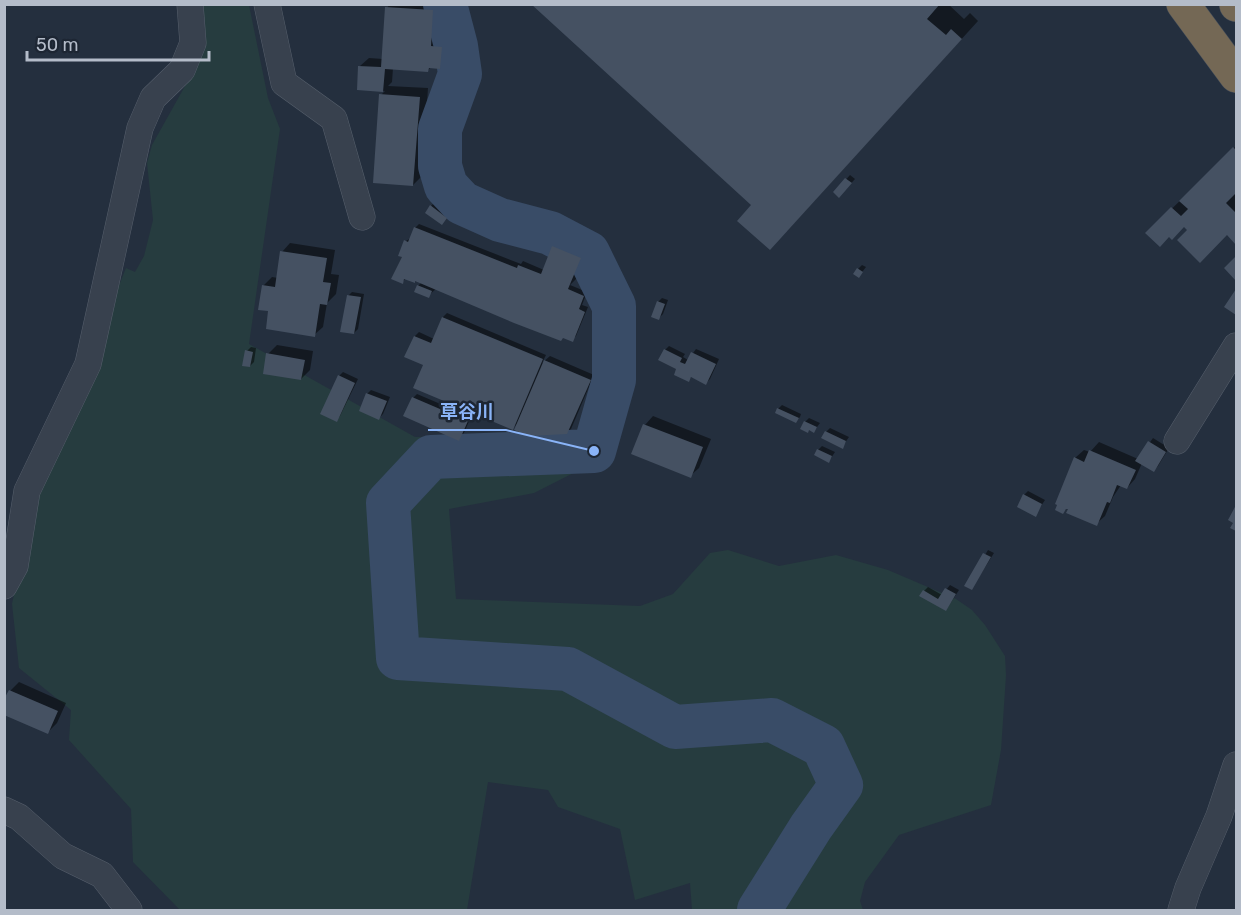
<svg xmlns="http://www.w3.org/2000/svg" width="1241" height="915" font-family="Rubik,'Noto Sans JP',sans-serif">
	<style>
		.green { fill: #263c3f }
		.shadow { fill: #0007 }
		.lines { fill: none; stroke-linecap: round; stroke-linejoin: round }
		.river { stroke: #394c67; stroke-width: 44 }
		.building { fill: #455162 }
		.street-casing { stroke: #565f6c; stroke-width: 27 }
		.highway-casing { stroke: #434c59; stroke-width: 34 }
		.street { stroke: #38414e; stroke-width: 26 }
		.highway { stroke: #746855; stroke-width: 33 }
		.leader { fill: none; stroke: #8ab4f8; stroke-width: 2 }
		.callout-dot { fill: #8ab4f8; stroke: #1d2633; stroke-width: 2 }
		.callout-label { font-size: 18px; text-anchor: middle; font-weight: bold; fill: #8ab4f8; stroke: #1d2633; stroke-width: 5; stroke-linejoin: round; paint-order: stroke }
	</style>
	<rect width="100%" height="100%" fill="#242f3e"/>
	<!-- green -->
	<path class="green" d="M195,5H249L268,98L280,129L249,344L415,437L614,432L607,456L534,493L449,509L456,599L640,606L673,594L710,553L728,550L779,566L836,555L888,570L956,599L972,610L985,625L1005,656L1006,675L1001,750L991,805L899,835L865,882L860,901L863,910H692L690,883L635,900L620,829L558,807L548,790L488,782L467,910H180L133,862L131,809L69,740L71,710L19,668L12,604L36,490L126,268L135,272L144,256L153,220L147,163L152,145L199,61Z"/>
	<!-- shadow -->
	<path class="shadow" d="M390,4H441L439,36L436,43H445L444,63L440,67L432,66L428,70L393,68L392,82L388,86L428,88L422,176L413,185L381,95L385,91L358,89L360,66L369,58L383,59L387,8Z
		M534,4H948L964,19L970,13L978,21L787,231L753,205Z
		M1236,146V241L1227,233L1189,230L1184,225L1170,235L1147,233Z
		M850,175L855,179L843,192H835Z
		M435,202L450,213L445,219L431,206Z
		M419,224L521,264L523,261L544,270L553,247L562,238L588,249L577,278L570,285L587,292L582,305L588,307L576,336L572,340L437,288L428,296L418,286L422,282L406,278L402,282L406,241L411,238L415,228Z
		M290,243L335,250L331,274L339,275L336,294L327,303L323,327L314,335L270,310L263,286L272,277L278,278L282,252Z
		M862,265L866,267L859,276L858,269Z
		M352,292L364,294L358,329L354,333L348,296Z
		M662,298L668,300L663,314L659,318L658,302Z
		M447,313L546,355L542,363L550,356L594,375L571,429L566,433L520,421L512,429L424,364L406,356L415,336L419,332L434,339L443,317Z
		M277,345L313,351L310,370L301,379L268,354Z
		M669,346L685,354L683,357L688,360L696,349L719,359L710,379L706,383L692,376L689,380L665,350Z
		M251,347L256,348L254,362L250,366L247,351Z
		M343,372L358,379L340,416L336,420L339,376Z
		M371,390L390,397L383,414L379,418L367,394Z
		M417,394L471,417L463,435L459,439L413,398Z
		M782,405L801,414L800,417L796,421L778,409Z
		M653,416L711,439L699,468L690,476L645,425Z
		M809,418L820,423L814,431L805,422Z
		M830,428L849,437L842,447L826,432Z
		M1153,438L1169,448L1158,466L1154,470L1142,463L1135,479L1127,488L1121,485L1113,497L1105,516L1096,524L1070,508H1067L1063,512L1075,458L1084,450L1090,452L1099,442L1138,459Z
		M822,446L835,452L829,461L818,450Z
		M1028,491L1045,500L1035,515L1024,495Z
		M988,550L994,553L972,588L967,585Z
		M950,585L959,590L946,610L924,591L928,587L942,595Z
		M19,682L66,703L57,723L48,732L10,691Z"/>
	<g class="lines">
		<!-- river -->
		<path class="river" d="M445,4L456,46L460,74L440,129V166L446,186L462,203L500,220L550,233L588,253L614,306V380L594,451L431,457L388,503L398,658L568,669L675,727L772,720L823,746L841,785L811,827L759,910"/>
	</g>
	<!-- building -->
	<path class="building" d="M531,4H940L927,19L946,35L951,29L962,39L770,250L737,221L751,205Z
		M385,7L433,10L431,46L442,47L440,69L429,68L428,72L385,69L383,92L357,90L358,66L381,67Z
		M379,94L420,97L413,186L373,183Z
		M1233,147L1236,150V193L1226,203L1236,213V245L1227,235L1200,263L1177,240L1187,230L1184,227L1172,240L1169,237L1160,247L1145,233L1171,207L1181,216L1188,209L1179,201Z
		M845,178L852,183L839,198L833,192Z
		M430,205L447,218L442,225L425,213Z
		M414,227L517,268L518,265L541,274L552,246L581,258L568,289L584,296L579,309L585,312L573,342L563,338L561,341L514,323L415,281V283L404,279L403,284L391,279L402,257L398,256L404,240L408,242Z
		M280,251L327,258L323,282L331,283L327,305L320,304L315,337L266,329L268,311L258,310L262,285L275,287Z
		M1236,256V281L1224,268Z
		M857,268L863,272L859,278L853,274Z
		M417,285L432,291L429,298L414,292Z
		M1236,289V315L1224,307Z
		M347,295L361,297L354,334L340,332Z
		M657,301L665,304L659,320L651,317Z
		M442,317L543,359L513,430L413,388L423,365L404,357L414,336L431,343Z
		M664,349L682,358L680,362L685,364L691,352L716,364L706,385L691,377L689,382L674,375L676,369L658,360Z
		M245,350L253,352L250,367L242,366Z
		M266,353L305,360L301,380L263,374Z
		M544,360L591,380L567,434L529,436L514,430Z
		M338,375L355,383L337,422L320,414Z
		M366,393L387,401L379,420L359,411Z
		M412,397L468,421L459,441L403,416Z
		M777,408L799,418L796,423L775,413Z
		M804,421L817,427L814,433L809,430L808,433L800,429Z
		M643,424L703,447L691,478L631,454Z
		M825,431L846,441L843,449L821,438Z
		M1148,441L1166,452L1154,472L1135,461Z
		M817,449L832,456L829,463L814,455Z
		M1089,450L1136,470L1127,489L1117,485L1110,503L1107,502L1097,526L1066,513L1068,509H1066L1063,514L1055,510L1057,505L1055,504L1074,457L1084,462Z
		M1023,494L1042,504L1036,517L1017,507Z
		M1236,505V531L1230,528L1233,523L1228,520Z
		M983,553L991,557L972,590L964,586Z
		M945,588L956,594L946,611L919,596L923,590L938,599Z
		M9,690L58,711L48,734L4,715V699Z"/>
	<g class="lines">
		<!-- street casing -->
		<g class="street-casing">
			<path id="street" d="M267,4L284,83L334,119L362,217
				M1177,441L1236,346
				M4,586L15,566L27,491L88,364L140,128L153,98L182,70L193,43L190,4
				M4,810L19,817L63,856L102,875L129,910
				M1181,910L1188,888L1219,816L1236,765"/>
		</g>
		<!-- highway casing -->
		<g class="highway-casing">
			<path id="highway" d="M1183,4L1236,76
				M1236,4V5"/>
		</g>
		<!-- street -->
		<use href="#street" class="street"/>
		<!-- highway -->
		<use href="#highway" class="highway"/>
	</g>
	<!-- callouts -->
	<path class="leader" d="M594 451L506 430H428"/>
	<circle class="callout-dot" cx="594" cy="451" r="6"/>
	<g class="callout-label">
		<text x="467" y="418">草谷川</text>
	</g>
	<!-- border -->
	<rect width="1241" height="915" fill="none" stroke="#b4bcc9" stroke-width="12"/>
	<!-- scale -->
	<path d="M27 51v9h182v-9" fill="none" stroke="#b4bcc9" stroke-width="3"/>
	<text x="36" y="51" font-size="18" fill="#b4bcc9" stroke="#1d2633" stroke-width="4.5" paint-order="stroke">50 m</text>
</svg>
